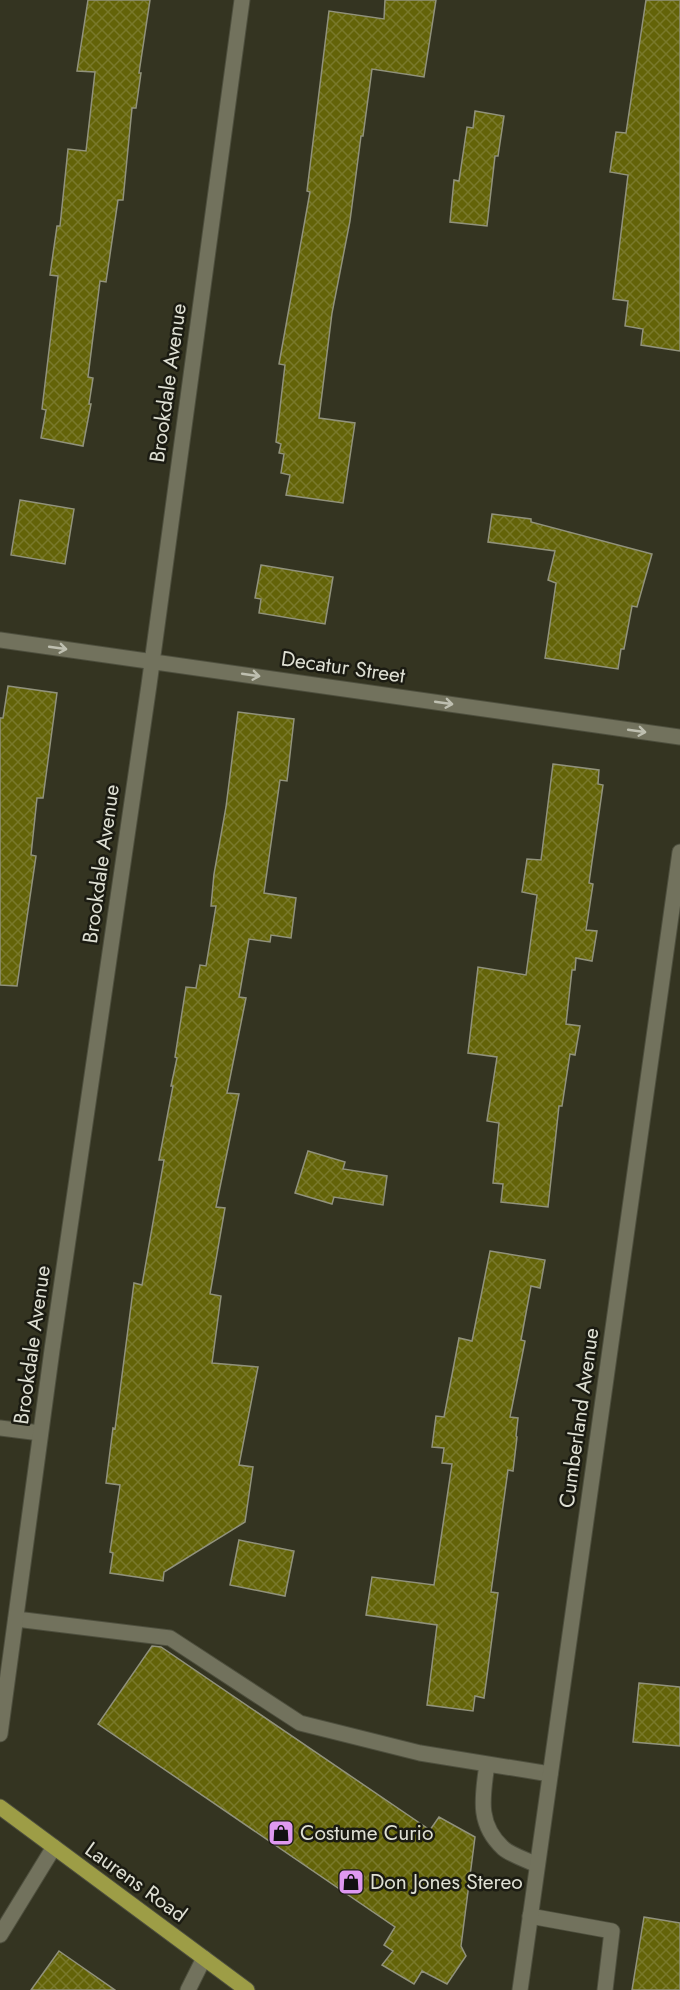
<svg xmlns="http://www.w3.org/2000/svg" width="680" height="1990" font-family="Jost,sans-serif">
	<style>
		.building { fill: url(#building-cross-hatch); stroke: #91927c; stroke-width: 1.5 }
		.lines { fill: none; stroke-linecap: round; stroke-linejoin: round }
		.service-casing { stroke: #4e4f3e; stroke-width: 17 }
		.minor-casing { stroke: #4e4f3e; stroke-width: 17 }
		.primary-casing { stroke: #4e4f3e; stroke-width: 17 }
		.service { stroke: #72725d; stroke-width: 15 }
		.minor { stroke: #72725d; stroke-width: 15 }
		.primary { stroke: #9d9d46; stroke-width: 15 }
		.oneway { stroke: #bebfb0 }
		.labels { text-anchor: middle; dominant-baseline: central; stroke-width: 5; stroke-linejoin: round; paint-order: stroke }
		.street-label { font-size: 21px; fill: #dfe0d4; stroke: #1b1b12 }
		.poi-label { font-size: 21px; fill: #dfe0d4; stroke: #1b1b12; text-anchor: start }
	</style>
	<defs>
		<pattern id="building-cross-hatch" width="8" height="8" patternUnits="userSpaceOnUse" patternTransform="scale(1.5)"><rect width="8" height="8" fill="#636308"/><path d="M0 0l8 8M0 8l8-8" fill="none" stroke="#79792b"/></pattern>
	</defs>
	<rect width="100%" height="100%" fill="#343421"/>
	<!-- building -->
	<path class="building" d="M88,0H150L139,73H141L136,108H132L123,200H118L106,282L100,281L88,377L93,378L89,404H91L83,446L41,438L46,410L42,409L58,276L50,275L57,226H60L68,149L86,151L95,72L77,71Z
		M385,0H436L424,77L372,69L363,136H361L350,221L332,313L319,418L355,423L343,503L286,495L290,475L281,473L284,454L279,453L281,444L276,442L285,365L279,364L310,192L307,191L329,11L384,19Z
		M646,0H680V351L641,345L643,329L625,326L628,301L613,299L628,175L610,172L616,132L626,133Z
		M475,111L504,116L498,156H495L487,226L450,222L454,180L459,181L467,127L473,128Z
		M20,500L74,509L65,564L11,555Z
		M492,514L531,519V522L652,554L637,607L632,606L624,649H621L618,669L545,658L556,583L548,580L555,551L488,542Z
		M261,565L333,577L325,624L259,613L261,599L255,598Z
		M8,686L57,693L43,798H37L31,855L36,856L17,986L0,985V718H3Z
		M238,712L294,719L287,781L280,780L264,893L296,898L291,938L271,935L270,942L249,939L239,997L246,998L227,1093L239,1094L216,1207L225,1208L210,1294L221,1296L212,1363L258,1367L239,1465L253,1467L245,1522L164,1572L163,1581L110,1573L113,1553L110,1552L120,1485L106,1483L113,1428L115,1429L134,1283L142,1285L164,1160H159L173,1086H171L177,1058L175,1057L186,987L196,988L200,965L206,966L216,906H211L214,874L226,807Z
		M553,764L599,770L598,784L603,785L589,883L593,884L586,930L597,931L592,961L576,958L575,970H572L566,1024L580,1026L575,1055L570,1054L562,1106H559L548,1207L501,1202L503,1184L493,1183L499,1123L487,1121L497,1057L468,1053L478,967L526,975L537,895L522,892L527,859L541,860Z
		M308,1151L345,1162L343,1169L387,1176L383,1205L334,1197L332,1204L295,1193Z
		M490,1251L545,1260L540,1288L531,1286L521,1340L525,1341L510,1417L518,1418L516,1436L517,1437L513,1471L508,1470L491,1592L498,1593L484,1698L475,1696L473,1711L427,1705L437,1625L366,1615L372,1577L434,1585L452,1464L442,1463L444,1448L432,1447L436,1416L444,1417L459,1338L472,1341Z
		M239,1540L294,1551L285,1596L230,1585Z
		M152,1646L161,1647L430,1830L439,1817L475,1837L461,1946L466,1956L447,1984L422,1971L414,1984L382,1965L393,1951L384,1945L395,1927L98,1724Z
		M639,1683L680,1687V1746L633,1742Z
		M644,1917L680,1923V1990H632Z
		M59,1951L115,1990H31Z"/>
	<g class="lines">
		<!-- service casing -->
		<g class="service-casing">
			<path id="service" d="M0,1428L40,1433
				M16,1619L170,1638L300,1723L420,1753L550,1774
				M487,1764C483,1795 476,1823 503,1848C511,1855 527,1860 537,1865
				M530,1916L612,1931L605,1990
				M0,1935L54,1847
				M188,1990L204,1958"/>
		</g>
		<!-- minor casing -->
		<g class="minor-casing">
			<path id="minor" d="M0,640L680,737
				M0,1734L52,1350L149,685L242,0
				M520,1990L680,852"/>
		</g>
		<!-- primary casing -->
		<g class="primary-casing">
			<path id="primary" d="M0,1807L247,1990"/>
		</g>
		<!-- service -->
		<use href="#service" class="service"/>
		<!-- minor -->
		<use href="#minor" class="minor"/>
		<!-- primary -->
		<use href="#primary" class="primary"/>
	</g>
	<!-- one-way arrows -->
	<defs><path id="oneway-shaft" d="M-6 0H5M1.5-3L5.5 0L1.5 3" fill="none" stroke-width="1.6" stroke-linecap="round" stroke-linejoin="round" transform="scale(1.5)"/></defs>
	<g class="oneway">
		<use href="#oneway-shaft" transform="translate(58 648) rotate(8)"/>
		<use href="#oneway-shaft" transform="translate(251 675) rotate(8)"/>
		<use href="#oneway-shaft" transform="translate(444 703) rotate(8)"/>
		<use href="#oneway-shaft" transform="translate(637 731) rotate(8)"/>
	</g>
	<!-- icons -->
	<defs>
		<g id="shop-square" transform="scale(1.35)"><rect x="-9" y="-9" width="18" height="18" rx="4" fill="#df98f1" stroke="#1b1b12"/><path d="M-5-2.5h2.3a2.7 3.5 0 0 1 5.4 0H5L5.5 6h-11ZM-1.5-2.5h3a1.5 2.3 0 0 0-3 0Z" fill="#111"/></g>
	</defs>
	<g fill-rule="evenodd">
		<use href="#shop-square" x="281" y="1833"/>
		<use href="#shop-square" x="351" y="1882"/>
	</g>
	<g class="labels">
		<!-- street labels -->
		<g class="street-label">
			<text transform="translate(168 383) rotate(-82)">Brookdale Avenue</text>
			<text transform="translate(343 667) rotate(8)">Decatur Street</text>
			<text transform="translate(101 864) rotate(-82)">Brookdale Avenue</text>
			<text transform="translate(32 1345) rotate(-82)">Brookdale Avenue</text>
			<text transform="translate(579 1418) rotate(-82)">Cumberland Avenue</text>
			<text transform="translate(136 1882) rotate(36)">Laurens Road</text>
		</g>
		<!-- poi labels -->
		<g class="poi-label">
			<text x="300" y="1833">Costume Curio</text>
			<text x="370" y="1882">Don Jones Stereo</text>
		</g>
	</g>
</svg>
